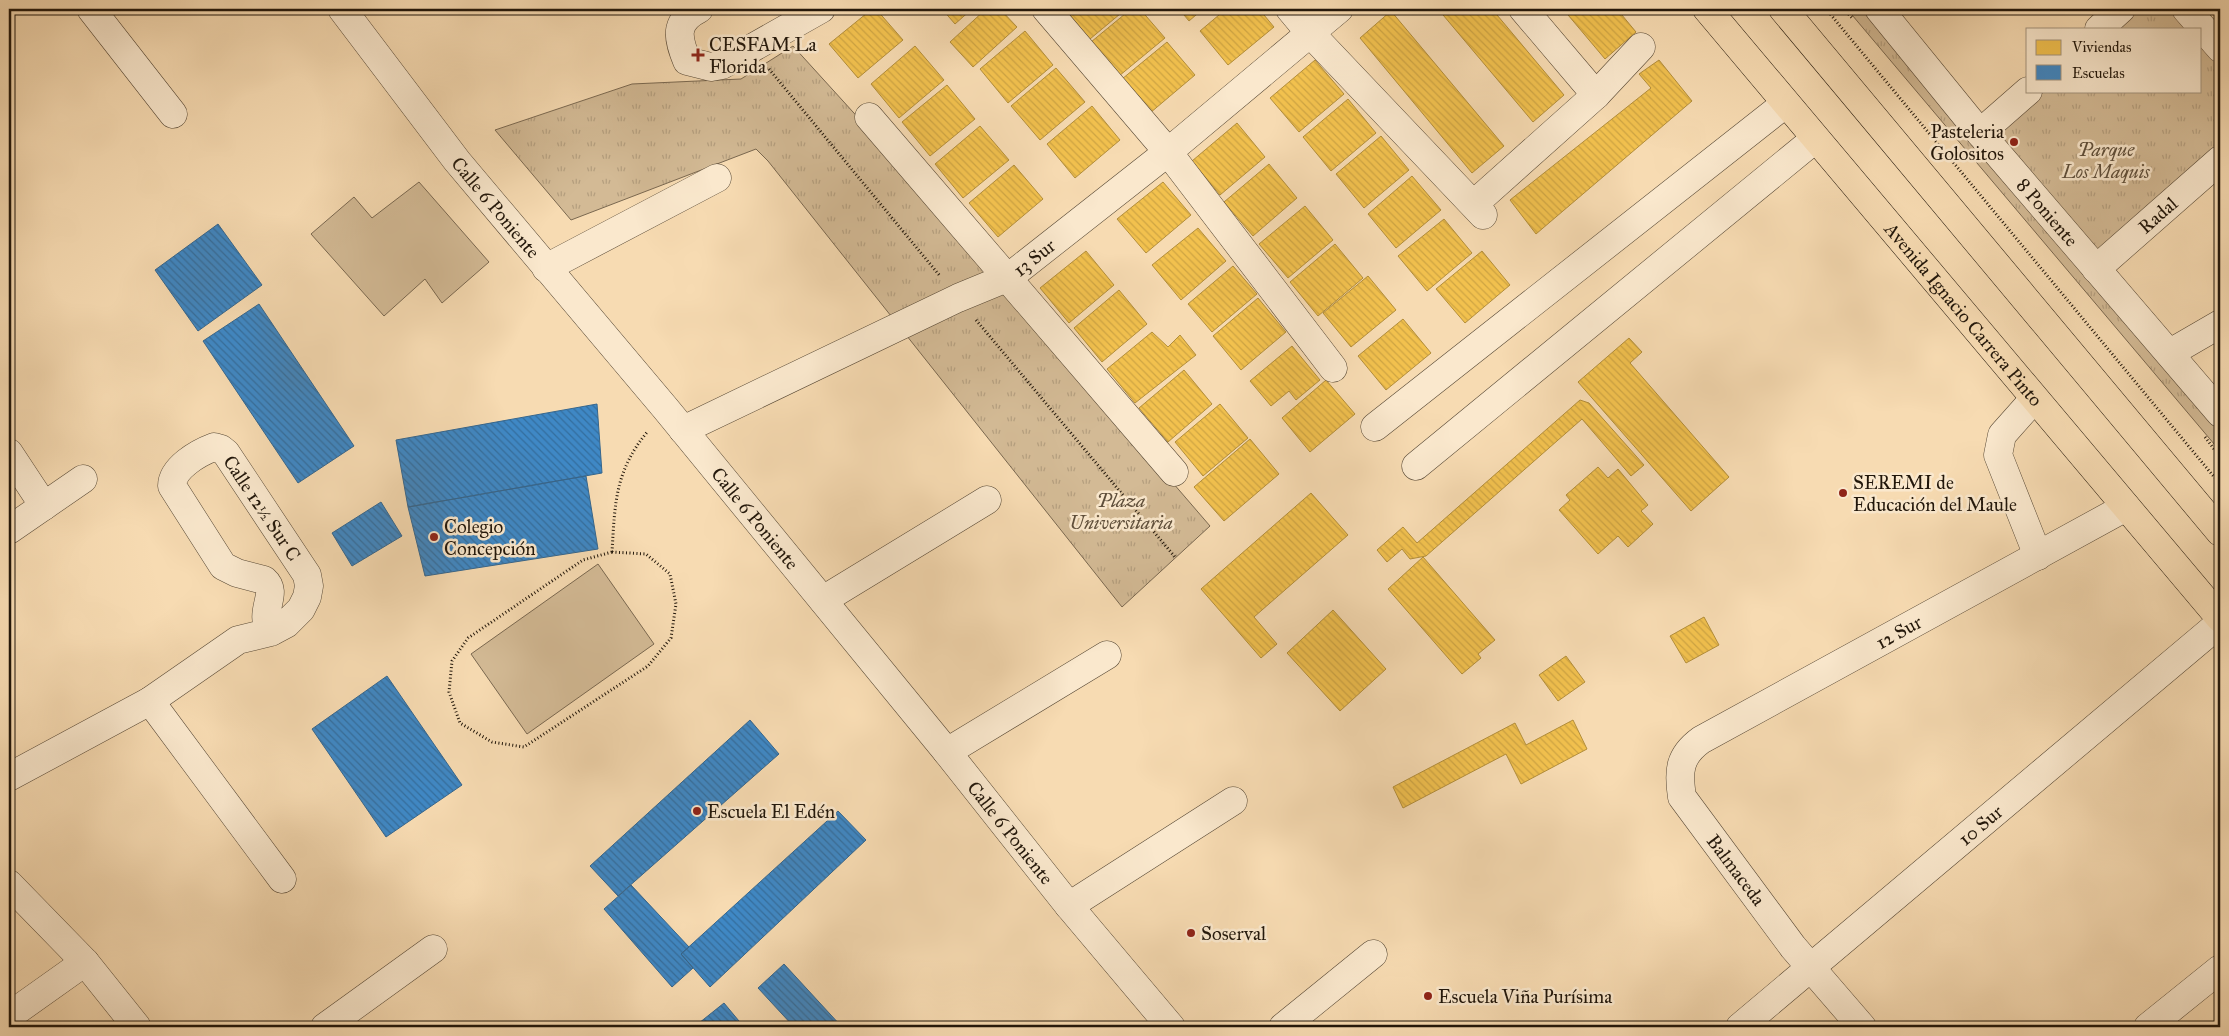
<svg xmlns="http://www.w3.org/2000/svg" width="2229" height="1036" font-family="'IM FELL Great Primer',serif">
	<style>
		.grass { fill: url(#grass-tufts); stroke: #7a6850 }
		.pitch { fill: #d3ba95; stroke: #7a6850 }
		.homes { fill: url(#homes-back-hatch); stroke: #b38e3a }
		.schools { fill: url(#schools-back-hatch); stroke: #36668d }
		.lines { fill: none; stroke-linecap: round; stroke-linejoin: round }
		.minor-casing { stroke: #564734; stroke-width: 29 }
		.major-casing { stroke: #21160a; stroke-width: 29 }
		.path { stroke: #21160a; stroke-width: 3; stroke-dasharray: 1 2.5; stroke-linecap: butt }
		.minor { stroke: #fae8cd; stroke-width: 28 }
		.major { stroke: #f7dbb2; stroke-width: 28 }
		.poi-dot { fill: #8f2418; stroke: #fae8cd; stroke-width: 2 }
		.labels { text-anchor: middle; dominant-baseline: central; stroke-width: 5; stroke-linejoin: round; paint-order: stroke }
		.poi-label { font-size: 19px; fill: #21160a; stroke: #fae8cd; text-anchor: start }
		.park-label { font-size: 19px; font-style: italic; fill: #5f4f3b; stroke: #fae8cd }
		.street-label { font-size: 19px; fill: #21160a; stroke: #fae8cd }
	</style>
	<defs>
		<pattern id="grass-tufts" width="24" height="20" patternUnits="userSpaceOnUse" patternTransform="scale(1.25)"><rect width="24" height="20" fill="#d3ba95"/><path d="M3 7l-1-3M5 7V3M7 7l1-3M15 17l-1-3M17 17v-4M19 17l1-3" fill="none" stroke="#b59f7f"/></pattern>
		<pattern id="homes-back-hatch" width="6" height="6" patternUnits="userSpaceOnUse" patternTransform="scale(1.25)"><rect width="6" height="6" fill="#f2c14e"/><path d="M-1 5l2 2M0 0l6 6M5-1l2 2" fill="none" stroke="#cfa543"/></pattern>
		<pattern id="schools-back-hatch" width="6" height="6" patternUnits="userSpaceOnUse" patternTransform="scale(1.25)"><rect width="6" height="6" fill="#3f88c5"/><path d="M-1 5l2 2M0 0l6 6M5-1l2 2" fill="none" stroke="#346e9e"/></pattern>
	</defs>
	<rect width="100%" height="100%" fill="#f7dbb2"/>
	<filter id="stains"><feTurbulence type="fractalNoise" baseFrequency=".004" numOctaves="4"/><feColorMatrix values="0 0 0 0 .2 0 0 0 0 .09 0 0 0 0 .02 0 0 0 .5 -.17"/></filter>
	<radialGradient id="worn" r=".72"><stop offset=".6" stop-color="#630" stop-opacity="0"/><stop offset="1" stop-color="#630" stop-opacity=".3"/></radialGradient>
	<!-- grass -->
	<path class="grass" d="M1847,9H1865L1978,145L2220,426V451Z
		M2138,9H2196L2220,35V152L2098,258L1994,136L2045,91H2200V29H2115Z
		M793,46L863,123L1210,526L1122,607L768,161L756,149L571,220L495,130L632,84L741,79Z"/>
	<!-- pitch -->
	<path class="pitch" d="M419,182L489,262L442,303L425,279L384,316L311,234L354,197L372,218Z
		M598,564L654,644L527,734L471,654Z"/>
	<!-- homes -->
	<path class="homes" d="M872,9H876L903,40L858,78L829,44Z
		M942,9H972L955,24Z
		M986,9H1000L1017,27L973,67L950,42Z
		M1065,9H1126L1090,39Z
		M1131,9H1140L1165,38L1119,76L1091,42Z
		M1179,9H1203L1189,21Z
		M1226,9H1259L1274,27L1228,65L1200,31Z
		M1438,9H1492L1564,95L1533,122Z
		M1563,9H1617L1636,32L1605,59Z
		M1391,11L1504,146L1472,173L1360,38Z
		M1025,31L1053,65L1008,103L980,69Z
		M1167,42L1195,75L1150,113L1122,79Z
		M915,46L944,80L899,118L871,84Z
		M1315,60L1344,94L1299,132L1270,98Z
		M1659,60L1692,101L1536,234L1510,200L1651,88L1639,74Z
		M1056,68L1085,102L1040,140L1011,106Z
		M947,85L975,119L930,156L902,122Z
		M1348,99L1376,133L1331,171L1303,137Z
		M1092,106L1120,140L1075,178L1047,144Z
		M1237,123L1265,157L1220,195L1192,161Z
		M980,126L1009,160L963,198L935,164Z
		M1381,136L1409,170L1364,208L1336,174Z
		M1269,164L1297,198L1253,236L1224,202Z
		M1014,165L1043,199L998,237L969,203Z
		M1412,176L1441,210L1396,248L1368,214Z
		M1163,182L1191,215L1146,253L1117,219Z
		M1305,206L1333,240L1288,278L1259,244Z
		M1444,219L1472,253L1427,291L1398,256Z
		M1198,228L1226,261L1181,300L1152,265Z
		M1335,244L1363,278L1318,316L1290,282Z
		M1086,251L1114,285L1069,323L1040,288Z
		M1482,251L1510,285L1465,323L1436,289Z
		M1233,266L1257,294L1212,332L1188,304Z
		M1368,276L1396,310L1351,347L1323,313Z
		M1119,290L1147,324L1102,362L1074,328Z
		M1258,298L1286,332L1241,370L1213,336Z
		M1403,319L1431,353L1386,390L1358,356Z
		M1152,332L1168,347L1180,335L1196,355L1135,403L1107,369Z
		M1629,338L1642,352L1630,363L1729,477L1691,511L1578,382Z
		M1292,346L1320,380L1296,400L1289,391L1271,406L1250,381Z
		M1184,370L1212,404L1168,442L1139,408Z
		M1326,380L1355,414L1310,452L1282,418Z
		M1580,400L1589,403L1644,465L1631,476L1582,419L1426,556L1410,559L1402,549L1387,562L1377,550L1403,527L1417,543Z
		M1220,404L1248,438L1203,476L1175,442Z
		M1250,439L1279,474L1224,521L1194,487Z
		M1598,467L1608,478L1618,469L1648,505L1641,511L1653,524L1628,547L1618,536L1598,554L1559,510L1570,500L1566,495Z
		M1311,493L1348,535L1254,617L1277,644L1261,658L1201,589Z
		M1423,557L1495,640L1478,654L1481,658L1462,674L1388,589Z
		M1333,610L1386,669L1340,711L1287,653Z
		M1704,617L1719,645L1686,663L1670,636Z
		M1566,656L1585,682L1558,701L1539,675Z
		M1573,720L1587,749L1521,784L1506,754L1403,808L1393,787L1515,723L1526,745Z"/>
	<!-- schools -->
	<path class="schools" d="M218,224L262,285L198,331L155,270Z
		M259,304L354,446L298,483L203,341Z
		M597,404L602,473L408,507L396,440Z
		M586,476L598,549L425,576L408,507Z
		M381,502L402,536L352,566L332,533Z
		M387,676L462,785L386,837L312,729Z
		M750,720L779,754L618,896L590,866Z
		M838,811L866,840L710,987L681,954Z
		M631,885L689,947L681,954L693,968L672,987L604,909Z
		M784,964L842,1027H794L758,988Z
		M724,1003L744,1027H694Z"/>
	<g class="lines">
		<!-- minor casing -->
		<g class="minor-casing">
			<g id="minor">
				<path d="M91,9L173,114"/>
				<path id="s1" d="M342,9L457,161L666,409L947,752L1069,906L1171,1027"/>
				<path d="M699,9C673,22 678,39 687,61L711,67L722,65L821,9"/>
				<path d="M1046,9L1168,152L1333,368"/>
				<path d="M1290,9L1310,33L1483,215"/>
				<path d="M1523,9L1596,95"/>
				<path id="s2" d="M1879,9L1980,133L2220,413"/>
				<path d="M2186,9L2220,48"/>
				<path d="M2099,29L2121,9"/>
				<path d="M869,117L1174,472"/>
				<path d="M1980,133L2028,91"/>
				<path d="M1474,204L1596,95L1641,47"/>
				<path d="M546,268L717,178"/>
				<path id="s3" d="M2096,269L2220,160"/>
				<path d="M2170,353L2220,324"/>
				<path d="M2034,399L2002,435L1998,455L2038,556"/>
				<path d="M1375,427L1785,104"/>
				<path id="s4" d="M683,430L958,298L1009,277L1168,152L1339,9"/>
				<path d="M9,453L44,506"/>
				<path d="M1416,466L1815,139"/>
				<path d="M9,530L83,479"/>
				<path d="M823,600L987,500"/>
				<path d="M150,701L282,879"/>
				<path d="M947,752L1107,655"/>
				<path d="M9,777L150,701L238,640L271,632L286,624L301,609L307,597L309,586L307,575L226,453L221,449L214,447C198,453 172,468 172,486L223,566L237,573L264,580C280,594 257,611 271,632"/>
				<path d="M9,884L85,962L137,1027"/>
				<path d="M1069,906L1233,801"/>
				<path d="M9,1016L85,962"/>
				<path d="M325,1027L433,949"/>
				<path d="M1283,1027L1373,954"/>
				<path id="s5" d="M1740,1027L2220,623"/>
				<path id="s6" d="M1862,1027L1793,947L1682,797C1678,771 1679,756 1701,740L2126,507"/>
				<path d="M2148,1027L2220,969"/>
			</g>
		</g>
		<!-- major casing -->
		<g class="major-casing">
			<g id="major">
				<path id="s7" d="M1707,9L2220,618"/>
				<path d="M1783,9L2220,532"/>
			</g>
		</g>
		<!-- path -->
		<path class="path" d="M1826,9L2220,484
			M1844,9L1852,18
			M769,69L940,276
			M976,320L1175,557
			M2205,437L2220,457
			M612,552L646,554L670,574L676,604L671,638L648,666L524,747L492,742L460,723L449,692L452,661L468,638L583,560Z
			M612,552C615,502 615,471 648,431"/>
		<!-- minor -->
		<use href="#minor" class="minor"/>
		<!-- major -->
		<use href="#major" class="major"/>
	</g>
	<!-- markers -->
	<g class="poi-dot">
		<path d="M695.5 47.5h5v5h5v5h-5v5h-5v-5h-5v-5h5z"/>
		<circle cx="2014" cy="142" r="5"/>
		<circle cx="1843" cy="493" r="5"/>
		<circle cx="434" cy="537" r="5"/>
		<circle cx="697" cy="811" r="5"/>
		<circle cx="1191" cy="933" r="5"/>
		<circle cx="1428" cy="996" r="5"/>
	</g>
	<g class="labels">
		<!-- poi labels -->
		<g class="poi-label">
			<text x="709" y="44">CESFAM La<tspan x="709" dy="22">Florida</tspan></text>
			<text x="2004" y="131" text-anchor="end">Pasteleria<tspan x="2004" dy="22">Golositos</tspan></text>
			<text x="1853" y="482">SEREMI de<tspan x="1853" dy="22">Educación del Maule</tspan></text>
			<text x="444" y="526">Colegio<tspan x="444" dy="22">Concepción</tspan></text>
			<text x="707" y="811">Escuela El Edén</text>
			<text x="1201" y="933">Soserval</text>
			<text x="1438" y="996">Escuela Viña Purísima</text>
		</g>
		<!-- park labels -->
		<g class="park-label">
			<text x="2106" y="149">Parque<tspan x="2106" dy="22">Los Maquis</tspan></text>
			<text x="1121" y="500">Plaza<tspan x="1121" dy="22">Universitaria</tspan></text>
		</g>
		<!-- street labels -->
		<g class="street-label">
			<text stroke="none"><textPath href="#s1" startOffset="251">Calle 6 Poniente</textPath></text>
			<text stroke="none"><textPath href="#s2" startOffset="264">8 Poniente</textPath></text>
			<text stroke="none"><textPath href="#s3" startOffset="82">Radal</textPath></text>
			<text stroke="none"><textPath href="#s4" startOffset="392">13 Sur</textPath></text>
			<text stroke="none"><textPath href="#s7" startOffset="399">Avenida Ignacio Carrera Pinto</textPath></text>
			<text transform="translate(262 508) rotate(56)">Calle 12½ Sur C</text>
			<text stroke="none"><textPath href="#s1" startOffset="656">Calle 6 Poniente</textPath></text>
			<text stroke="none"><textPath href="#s6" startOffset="582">12 Sur</textPath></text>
			<text stroke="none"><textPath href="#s5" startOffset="314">10 Sur</textPath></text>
			<text stroke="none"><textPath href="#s1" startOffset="1061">Calle 6 Poniente</textPath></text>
			<text transform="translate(1736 870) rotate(53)">Balmaceda</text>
		</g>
	</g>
	<!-- margin -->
	<rect width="2229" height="1036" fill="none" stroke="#f7dbb2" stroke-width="30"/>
	<rect x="10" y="10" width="2209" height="1016" fill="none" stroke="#21160a" stroke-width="2.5"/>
	<rect x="15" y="15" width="2199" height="1006" fill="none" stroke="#21160a"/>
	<!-- legend -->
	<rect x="2026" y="28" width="175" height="65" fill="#fae8cd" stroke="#a3947f"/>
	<rect x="2036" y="40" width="25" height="15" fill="#f2c14e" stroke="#a3947f"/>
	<text x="2072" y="52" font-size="15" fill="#21160a">Viviendas</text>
	<rect x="2036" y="65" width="25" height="15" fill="#3f88c5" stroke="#a3947f"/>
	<text x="2072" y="78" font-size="15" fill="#21160a">Escuelas</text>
	<rect width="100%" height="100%" filter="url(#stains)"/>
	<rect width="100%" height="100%" fill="url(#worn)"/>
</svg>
